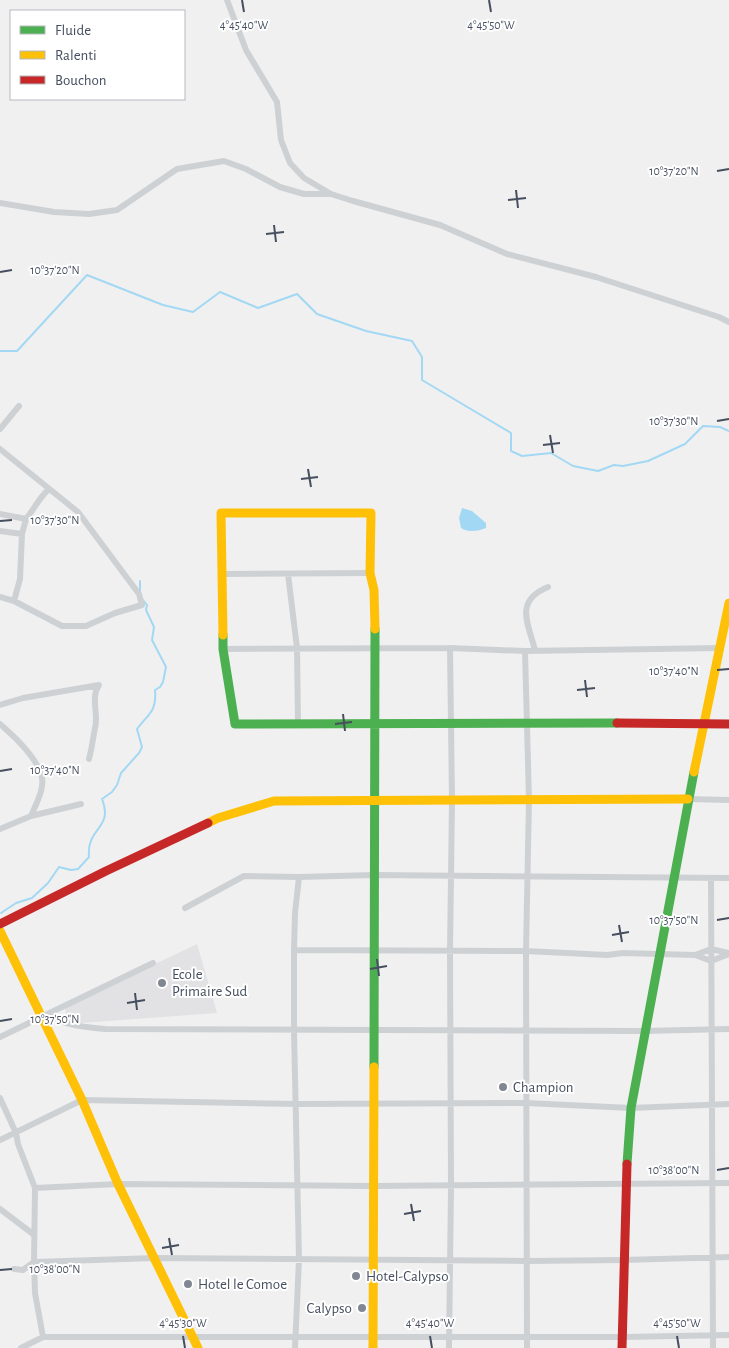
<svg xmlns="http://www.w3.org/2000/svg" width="729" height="1348" font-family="'Alegreya Sans',sans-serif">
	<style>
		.education { fill: #e2e1e3 }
		.water { fill: #a3d8f4 }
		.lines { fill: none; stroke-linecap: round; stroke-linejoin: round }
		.stream { stroke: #a3d8f4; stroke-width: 2 }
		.street { stroke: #ced1d4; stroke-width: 6 }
		.fast { stroke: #4caf50; stroke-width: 9 }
		.slow { stroke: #ffc107; stroke-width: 9 }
		.jam { stroke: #c62828; stroke-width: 9 }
		.ticks { fill: none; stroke: #454f5f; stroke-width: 2 }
		.poi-dot { fill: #818792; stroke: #fff; stroke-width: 2 }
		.labels { text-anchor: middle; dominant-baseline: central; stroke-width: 4; stroke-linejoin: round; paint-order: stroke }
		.poi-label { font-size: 15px; fill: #454f5f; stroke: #fff; text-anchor: start }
		.ticks-label { font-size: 12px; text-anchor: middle; fill: #454f5f; stroke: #fff; stroke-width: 4; stroke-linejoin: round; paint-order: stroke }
	</style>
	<rect width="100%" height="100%" fill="#f1f0f0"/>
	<!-- education -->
	<path class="education" d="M197,944L217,1013L67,1024L65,1007Z"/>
	<!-- water -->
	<path class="water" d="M462,508L472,511L486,523V528C478,531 469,533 461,528L459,518Z"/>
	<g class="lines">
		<!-- stream -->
		<path class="stream" d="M0,351H17L87,275L163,305L193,312L220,292L258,308L297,294L317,314L366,331L412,341L422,357V380L511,433V451L522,456L551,453L573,466L598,471L614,465L623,466L648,461L685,444L703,426L720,427L729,431
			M140,581V591
			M1,913L16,903L32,898L48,883L59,867L71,870L78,869L89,857C86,827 114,829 102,799L112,792L117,785L121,773L139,753L142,747L137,729C148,714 157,712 155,690L160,687L163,682L166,667L152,640L154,627L146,610L147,605L143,600"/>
		<!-- street -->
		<path class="street" d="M227,0L246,50L277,102L281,140L290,163L304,178L331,194L353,201L440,225L507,254L596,277L719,317L729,322
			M0,203L54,212L89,214L117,210L177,169L224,161L246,169L280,187L304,194H330
			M0,429L19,406
			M0,449L78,512L139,594L142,605L115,613L86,626H62L14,601L0,597
			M0,514L26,519L22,534
			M26,519C35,508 38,499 49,489
			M0,531L22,534L20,579L14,601
			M223,574L370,573
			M288,574L297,648L298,724
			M223,649L450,648L525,651L720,648
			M535,650C528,623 514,601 548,587
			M525,651L529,800L526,951L527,1348
			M0,705L23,698L99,685C90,698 99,714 95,728C93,738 92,748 89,759
			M0,724C15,737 46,765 42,786C41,796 35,806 31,816
			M688,799L729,800
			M0,829L31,816L81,804
			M711,878L713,1348
			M185,908L244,876L299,877L374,875L729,878
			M294,950L526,951L607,955L623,953L695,955L711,949L729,953
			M695,955L711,961L729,954
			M48,1014C64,1026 86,1027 105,1029L644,1031L729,1029
			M0,1037L153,963
			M0,1098L16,1133L18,1144L35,1188L34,1262L23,1270L14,1269
			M0,1140L82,1100L296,1104L526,1103L631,1108L729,1104
			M35,1188L118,1184L373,1186L729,1183
			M0,1209L33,1234
			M43,1337L35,1293L34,1262L155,1258L527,1261L623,1260L729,1257
			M21,1348L43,1337H623L729,1335
			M295,1348L299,1259L294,1031V950L295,913L299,877
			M449,1348L451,1186L450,951L452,800L450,648"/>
		<!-- fast -->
		<path class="fast" d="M223,635V649L235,724L617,723
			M374,1067L375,629
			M627,1164L631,1108L694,772"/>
		<!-- slow -->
		<path class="slow" d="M223,635L221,513H371L370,573L374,590L375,629
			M694,772L729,603
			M208,823L218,818L274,801L688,799
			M0,931L82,1100L118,1184L198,1348
			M373,1348L374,1067"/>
		<!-- jam -->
		<path class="jam" d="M617,723L729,724
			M0,924L106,871L208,823
			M622,1348L627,1164"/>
	</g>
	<!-- ticks -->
	<path class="ticks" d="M242,0L244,12M489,0L491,12M717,171L729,169M516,190L518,208M508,200L526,198M274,225L276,242M266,234L284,232M0,272L12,270M717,421L729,419M550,435L553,453M543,445L560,443M308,469L311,487M301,479L318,477M0,521L12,520M717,670L729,669M585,680L587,697M577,690L595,688M343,714L345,731M335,724L352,722M0,771L12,769M717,920L729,918M619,925L622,942M612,935L629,932M377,959L379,976M370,969L387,966M135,993L137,1010M127,1003L145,1000M0,1021L12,1019M717,1170L729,1168M411,1204L414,1221M404,1214L421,1211M169,1238L172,1255M162,1248L179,1245M0,1270L12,1269M183,1336L185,1348M430,1336L432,1348M677,1336L679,1348"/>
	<!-- markers -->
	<g class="poi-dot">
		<circle cx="162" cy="983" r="5"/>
		<circle cx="503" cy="1087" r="5"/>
		<circle cx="356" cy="1276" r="5"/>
		<circle cx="188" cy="1284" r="5"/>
		<circle cx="362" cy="1308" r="5"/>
	</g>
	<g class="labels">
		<!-- poi labels -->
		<g class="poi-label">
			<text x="172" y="974">Ecole<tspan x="172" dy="17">Primaire Sud</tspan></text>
			<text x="513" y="1087">Champion</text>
			<text x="366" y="1276">Hotel-Calypso</text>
			<text x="198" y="1284">Hotel le Comoe</text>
			<text x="352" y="1308" text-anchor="end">Calypso</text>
		</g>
	</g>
	<g class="ticks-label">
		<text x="244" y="29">4°45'40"W</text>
		<text x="491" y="29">4°45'50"W</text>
		<text x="674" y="175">10°37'20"N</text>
		<text x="55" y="274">10°37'20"N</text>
		<text x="674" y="425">10°37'30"N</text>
		<text x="55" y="524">10°37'30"N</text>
		<text x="674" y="675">10°37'40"N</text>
		<text x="55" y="774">10°37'40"N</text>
		<text x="674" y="924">10°37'50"N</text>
		<text x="55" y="1023">10°37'50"N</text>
		<text x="674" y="1174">10°38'00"N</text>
		<text x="55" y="1273">10°38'00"N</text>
		<text x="183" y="1327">4°45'30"W</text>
		<text x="430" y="1327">4°45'40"W</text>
		<text x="677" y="1327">4°45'50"W</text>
	</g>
	<!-- legend -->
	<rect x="10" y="10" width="175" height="90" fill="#ffffff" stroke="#b5b9bf"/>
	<rect x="20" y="26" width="25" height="8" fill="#4caf50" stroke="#b5b9bf"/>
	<text x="55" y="35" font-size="15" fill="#454f5f">Fluide</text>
	<rect x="20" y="51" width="25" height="8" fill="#ffc107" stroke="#b5b9bf"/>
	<text x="55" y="60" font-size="15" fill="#454f5f">Ralenti</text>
	<rect x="20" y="76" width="25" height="8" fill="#c62828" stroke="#b5b9bf"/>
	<text x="55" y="85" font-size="15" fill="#454f5f">Bouchon</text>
</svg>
